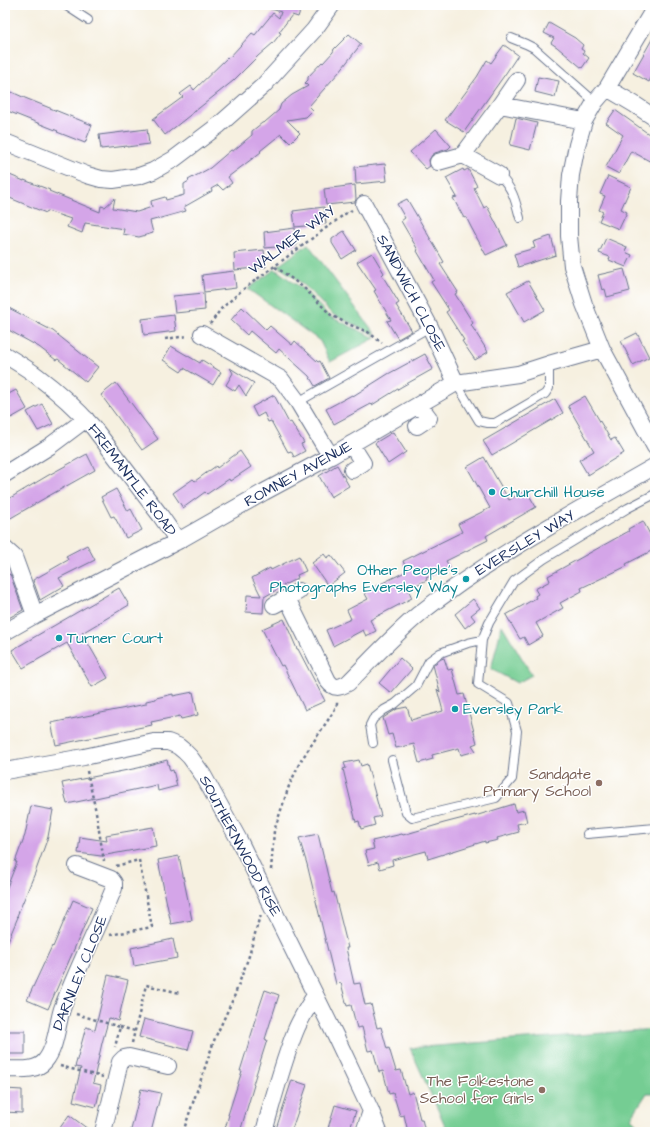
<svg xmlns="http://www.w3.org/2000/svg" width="660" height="1137" font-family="'Architects Daughter',sans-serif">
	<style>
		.green { fill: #75cd93; stroke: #487e78 }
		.building { fill: #d4a5e8 }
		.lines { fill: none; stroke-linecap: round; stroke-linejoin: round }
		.service-casing { stroke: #68738c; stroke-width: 10 }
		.minor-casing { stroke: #68738c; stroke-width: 18 }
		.path { stroke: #68738c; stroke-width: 2.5; stroke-dasharray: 3 3; stroke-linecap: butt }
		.service { stroke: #fff; stroke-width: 8 }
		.minor { stroke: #fff; stroke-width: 16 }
		.culture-dot { fill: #0f9aa8; stroke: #fff; stroke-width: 1.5 }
		.education-dot { fill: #8d6e63; stroke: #fff; stroke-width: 1.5 }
		.labels { text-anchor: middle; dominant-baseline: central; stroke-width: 3; stroke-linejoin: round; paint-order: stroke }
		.street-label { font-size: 15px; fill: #1b2f5e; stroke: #fff }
		.culture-label { font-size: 15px; fill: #0d838f; stroke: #fff; text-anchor: start }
		.education-label { font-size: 15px; fill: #785e54; stroke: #fff; text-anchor: end }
	</style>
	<rect width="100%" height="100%" fill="#fff"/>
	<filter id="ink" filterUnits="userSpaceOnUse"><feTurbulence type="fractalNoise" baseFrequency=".025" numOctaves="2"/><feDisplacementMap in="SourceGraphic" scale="8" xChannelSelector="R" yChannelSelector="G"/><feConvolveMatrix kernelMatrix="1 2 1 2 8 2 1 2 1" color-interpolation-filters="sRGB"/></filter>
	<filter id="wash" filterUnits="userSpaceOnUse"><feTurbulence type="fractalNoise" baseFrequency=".012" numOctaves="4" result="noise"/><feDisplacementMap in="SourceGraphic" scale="16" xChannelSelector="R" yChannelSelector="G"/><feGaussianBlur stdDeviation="0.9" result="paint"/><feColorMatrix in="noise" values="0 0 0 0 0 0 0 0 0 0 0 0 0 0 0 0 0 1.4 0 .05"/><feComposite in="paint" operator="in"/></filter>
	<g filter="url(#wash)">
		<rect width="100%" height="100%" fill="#f6f0e0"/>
		<!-- green -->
		<path class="green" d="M308,244L376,335L332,314L305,286L294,277L278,266Z
			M275,269L304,290L329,316L375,338L330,362L320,341L248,289Z
			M502,625L532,675L517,683L491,669Z
			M655,1029V1093H647L631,1118L644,1132H448L410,1048Z"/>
		<g id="blocks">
			<!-- building -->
			<path class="building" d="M269,5H302L298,17L292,15L279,32L281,33L273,43L258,56L233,81L165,135L153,119L183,97L180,94L191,86L194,90L228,57L229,58L252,33L255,35L273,13L279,18L281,12L268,8Z
				M549,23L575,38L583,45L581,49L584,51L583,53L589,58L582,68L557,47L551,43L554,38L544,33Z
				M349,34L361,44L340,71L309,106L313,110L306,117L287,120L300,133L290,143L281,134L260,151L261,152L228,177L232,183L223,190L218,185L211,189L212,191L184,207L186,211L150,221L153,233L139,237L123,234L124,229L85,223L82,233L67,227L71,219L47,211L46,213L5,196V173L24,181V180L50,190L49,191L100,212L101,206L105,207L115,198L113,208L137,212L152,207L151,201L165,197L166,200L184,195V184L189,181L188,180L210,168L231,150L233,151L252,135V131L262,123L265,122L279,110L281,104L292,95L308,86L305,83L308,80V77L322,62L323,63L333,52L334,49Z
				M655,34V70L649,82L633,73Z
				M504,45L518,55L506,73L464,132L445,120L477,77L487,60L491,63Z
				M538,77L559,81L555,97L535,92Z
				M5,89L25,98L92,125L85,143L57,132L58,131L5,110Z
				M615,110L646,132L655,138V164L631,151L619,174L606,167L623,135L606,123Z
				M516,118L537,123L530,150L510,145Z
				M147,129L149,144L127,147V146L101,149L99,135Z
				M436,129L451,146L448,149L435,153L432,155L429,160L430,166L426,169L410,152Z
				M385,164L387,181L356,184L355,167Z
				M463,169L464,171L468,169L477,186L474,188L484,208L487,206L507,245L486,255L471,227L466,217L464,218L453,198L457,197L446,178Z
				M608,176L631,187L621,209L627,212L619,229L599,221L603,212L599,210L605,196L600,194Z
				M355,185L356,199L355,202L326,205L324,189Z
				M407,199L444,262L440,264L458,292L455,294L473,323L471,325L488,352L475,360L462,341L464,340L446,312L449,310L431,282L434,280L417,251L418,250L401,221L405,218L397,204Z
				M324,207L326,224L295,227L293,211Z
				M295,228L297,245L265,248L264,232Z
				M344,231L356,250L342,259L332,243V239Z
				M551,236L556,255L518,267L514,254L535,248L533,242Z
				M606,238L627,247L625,252L632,255L626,267L609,260L610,257L599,253Z
				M264,250L266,267L235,270L234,253Z
				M372,253L384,273L382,275L399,303L396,305L412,331L398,339L387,321L391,320L374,291L376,290L357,262Z
				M624,269L630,291L607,297L605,289L602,290L598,275Z
				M234,271L236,288L204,292L202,275Z
				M528,281L545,310L524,322L507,292Z
				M204,293L205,310L175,313L173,296Z
				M5,306L53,331L98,367L86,382L58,359L56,360L39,347L5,328Z
				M242,307L266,330L270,326L292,345L295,341L318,362L320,361L329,378L315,386L309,376L279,349L276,353L250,331L247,335L231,320Z
				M174,315L176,331L144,335L142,319Z
				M637,333L649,357L633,365L621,341Z
				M171,346L200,363L202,360L221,372L213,385L184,368L181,372L163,360Z
				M425,354L433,369L401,387L372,405L371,404L334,424L326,409L352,395L353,396L388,374Z
				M230,368L254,383L246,396L239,385L235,391L226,385L233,373Z
				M116,383L158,439L142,450L101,395Z
				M16,390L27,409L11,418L5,407V396Z
				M274,395L289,423L291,422L304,443L301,444L305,451L294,457L291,451L288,452L271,421L268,422L264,413L257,417L252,407Z
				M585,396L611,440L615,438L624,453L588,475L579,460L594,451L568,406Z
				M555,399L563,413L492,455L483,441Z
				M42,404L53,424L38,431L27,412Z
				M393,432L406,452L388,464L375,443Z
				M240,451L251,467L230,481L229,479L207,494L205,492L183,508L173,493L193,479L195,481L216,466L217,468Z
				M87,454L95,470L45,498L9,519L5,513V501L47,476Z
				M484,457L509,500L526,490L536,507L486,536L488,540L446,561L450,568L426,578L427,580L408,589L412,598L370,620L376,631L366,636L363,630L333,646L326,630L351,619L347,610L368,599L364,592L407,571L403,561L462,532L458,524L490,508L467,467Z
				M337,465L349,486L331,497L319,476Z
				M116,489L128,511L131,509L142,530L126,538L114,516L111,517L101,497Z
				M643,521L655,544V549L626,564L627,566L581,588L582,591L560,603L563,608L536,623L543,636L528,645L524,637L520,639L506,615L536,598L535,596L538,594L535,589L550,581L548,576L629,531L628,529Z
				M87,545L95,560L59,578L64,586L40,600L33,580L68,560L66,556Z
				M324,554L327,558L331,555L345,573L328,586L312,563Z
				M299,556L306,571L297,575L298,578L280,587V588L264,597L263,613L246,612L247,595L261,596L252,578L270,568L271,570Z
				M10,574L23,610L5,620V577Z
				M119,588L129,605L82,633L108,678L92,687L67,643L23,668L12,650Z
				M473,599L480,608L471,615L475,620L465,628L455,614Z
				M284,619L297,649H298L325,701L305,710L283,665L281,666L262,629Z
				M400,658L412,669L391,693L379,683Z
				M444,658L448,670L452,669L459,695L464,694L477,743L472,745L476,751L461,755L459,748L432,755L433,759L419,763L414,744L396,748L392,734L388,735L383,718L397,709L407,707L411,720L443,711L437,689L440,692L433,665L441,659Z
				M193,692L198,715L181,719L180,716L151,722L152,725L56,745L51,723L146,704V701L156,699V698L173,694V696Z
				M167,760L170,771L173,770L177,786L158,791L157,785L67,804L62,783L138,768Z
				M359,760L361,766L367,764L381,816L373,818L375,825L361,829L359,821L356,822L343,769L346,768L344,763Z
				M514,804L516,812L524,810L527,822L517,824L519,832L497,838L498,840L485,843V841L428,859L426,851L392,860L393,865L380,869L378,862L369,865L365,851L374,849L372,841L402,834L403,835L444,823L475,815V816Z
				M31,806L53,810L48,837L35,873L17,916L18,917L5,948V892L17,862H15L25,835Z
				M153,827L156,846L101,856L78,853L80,837L107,841L106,835Z
				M318,834L332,893L334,892L348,948H346L354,984L360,983L365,1005L371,1004L377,1028L381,1027L387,1049L389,1048L396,1071L401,1070L408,1094L413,1092L420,1119H422L425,1132H408L404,1115L400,1116L393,1093L389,1094L383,1071L379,1072L373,1050L368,1051L362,1027L357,1028L351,1005L347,1006L341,983L336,984L307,864L299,838Z
				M179,856L192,920L171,924L158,860Z
				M73,900L92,908L48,1009L27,1000L52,946L53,947Z
				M173,939L177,958L134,966L131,948Z
				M108,975L128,980L118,1021L109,1018L102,1043L93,1083L101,1085L96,1107L73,1101L81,1068L75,1067L86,1027L95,1030Z
				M265,990L279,995L265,1039L267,1040L253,1084L254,1085L240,1132H224L229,1115H228L242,1071H240L254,1026H253Z
				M144,1019L193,1031L188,1050L139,1037Z
				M5,1031H25V1054H5Z
				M292,1080L307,1085L291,1132H275Z
				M5,1089L22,1090V1113L5,1112Z
				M141,1089L161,1093L151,1132H140L131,1130Z
				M335,1105L356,1111L349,1132H341L328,1128Z
				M69,1115L92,1132H57Z"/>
		</g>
	</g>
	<g filter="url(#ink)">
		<use href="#blocks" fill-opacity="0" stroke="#68738c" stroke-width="1"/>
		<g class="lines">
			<!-- service casing -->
			<g class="service-casing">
				<path id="service" d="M65,5L88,20
					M511,38L526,44L534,48L595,102
					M499,175C513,189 515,199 520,218
					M456,383L479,421L488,423H495L545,394L549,388V364
					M298,402L430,327
					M373,743L370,725L373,719L384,710L395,704L416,686L429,661L440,653L468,643L482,640
					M392,760L406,813L412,818L496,798L512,779L517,731L509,703L478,684L482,640L489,623L514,581L544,559L628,508L655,494
					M587,834L655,828"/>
			</g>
			<!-- minor casing -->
			<g class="minor-casing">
				<path id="minor" d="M655,7L607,88L595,102L584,121L577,145L571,175L569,201V236L572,266L584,304L602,349L655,447
					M607,88L634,104L655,118
					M500,105L584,121
					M5,142L87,175L101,179L113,180L139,176L153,171L174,159L219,125L263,86L314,30L332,5
					M463,155L500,105L517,80
					M438,162L463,155L499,175
					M364,204L430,327L456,383
					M202,334L281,379L298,402L325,447L331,456
					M5,355C16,362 27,368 37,376C57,391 76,408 93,427L160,515L178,541
					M417,426L429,418L419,405
					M351,444L363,463L352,470
					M5,474L50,446L86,419
					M5,549L14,557L35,615
					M287,598L299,591
					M274,605L287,598L328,681C334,689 339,688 348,683C371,660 394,635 419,614C492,556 575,512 655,466
					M5,632L35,615L178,541L264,492L331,456L456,383L518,374L549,364L602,349
					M5,771L84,757L154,742H168L178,746L184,751L190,757L203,775L239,840L336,1037L371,1111L379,1132
					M5,1069C18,1069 36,1072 45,1061C56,1048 57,1025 62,1009C77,968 98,929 114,888V883L111,879L77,866
					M103,1132L120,1062L124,1058L129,1057L168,1066
					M264,1132C273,1099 282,1065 295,1032C300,1019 308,1007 315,995
					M364,1132L371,1111"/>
			</g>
			<!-- path -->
			<path class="path" d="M275,267L283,272L304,288L331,315L348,324L368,332L382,343
				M210,324L221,309L241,291L345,214L352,210
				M165,339L188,336
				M87,771L96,812L104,861
				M271,870L274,831L289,786L300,762L334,711L337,704V701
				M110,935L152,927L139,860L116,866
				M76,1014L120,1027L115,1047
				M120,1027L135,1031
				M132,1043L146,985L180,993
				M60,1066L103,1077
				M183,1132L215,1038L234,997L249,956L259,919L261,916"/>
			<!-- service -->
			<use href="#service" class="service"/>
			<!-- minor -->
			<use href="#minor" class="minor"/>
		</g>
	</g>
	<!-- markers -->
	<g class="culture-dot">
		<circle cx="492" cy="492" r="4"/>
		<circle cx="466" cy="579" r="4"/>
		<circle cx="59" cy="638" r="4"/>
		<circle cx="455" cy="709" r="4"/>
	</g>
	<g class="education-dot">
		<circle cx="599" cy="783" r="4"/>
		<circle cx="542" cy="1090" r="4"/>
	</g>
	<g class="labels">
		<!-- street labels -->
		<g class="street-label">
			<text transform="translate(292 240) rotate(-37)">WALMER WAY</text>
			<text transform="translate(411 293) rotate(62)">SANDWICH CLOSE</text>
			<text transform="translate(298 474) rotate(-29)">ROMNEY AVENUE</text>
			<text transform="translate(132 480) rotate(53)">FREMANTLE ROAD</text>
			<text transform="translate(525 543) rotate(-31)">EVERSLEY WAY</text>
			<text transform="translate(240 846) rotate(62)">SOUTHERNWOOD RISE</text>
			<text transform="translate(80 973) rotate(-68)">DARNLEY CLOSE</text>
		</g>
		<!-- culture labels -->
		<g class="culture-label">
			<text x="500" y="492">Churchill House</text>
			<text x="458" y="570" text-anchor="end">Other People's<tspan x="458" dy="17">Photographs Eversley Way</tspan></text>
			<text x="67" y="638">Turner Court</text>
			<text x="463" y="709">Eversley Park</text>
		</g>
		<!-- education labels -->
		<g class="education-label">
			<text x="591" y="774">Sandgate<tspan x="591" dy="17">Primary School</tspan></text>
			<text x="534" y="1081">The Folkestone<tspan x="534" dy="17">School for Girls</tspan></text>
		</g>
	</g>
	<!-- margin -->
	<rect width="660" height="1137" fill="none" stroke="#fff" stroke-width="20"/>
</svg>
